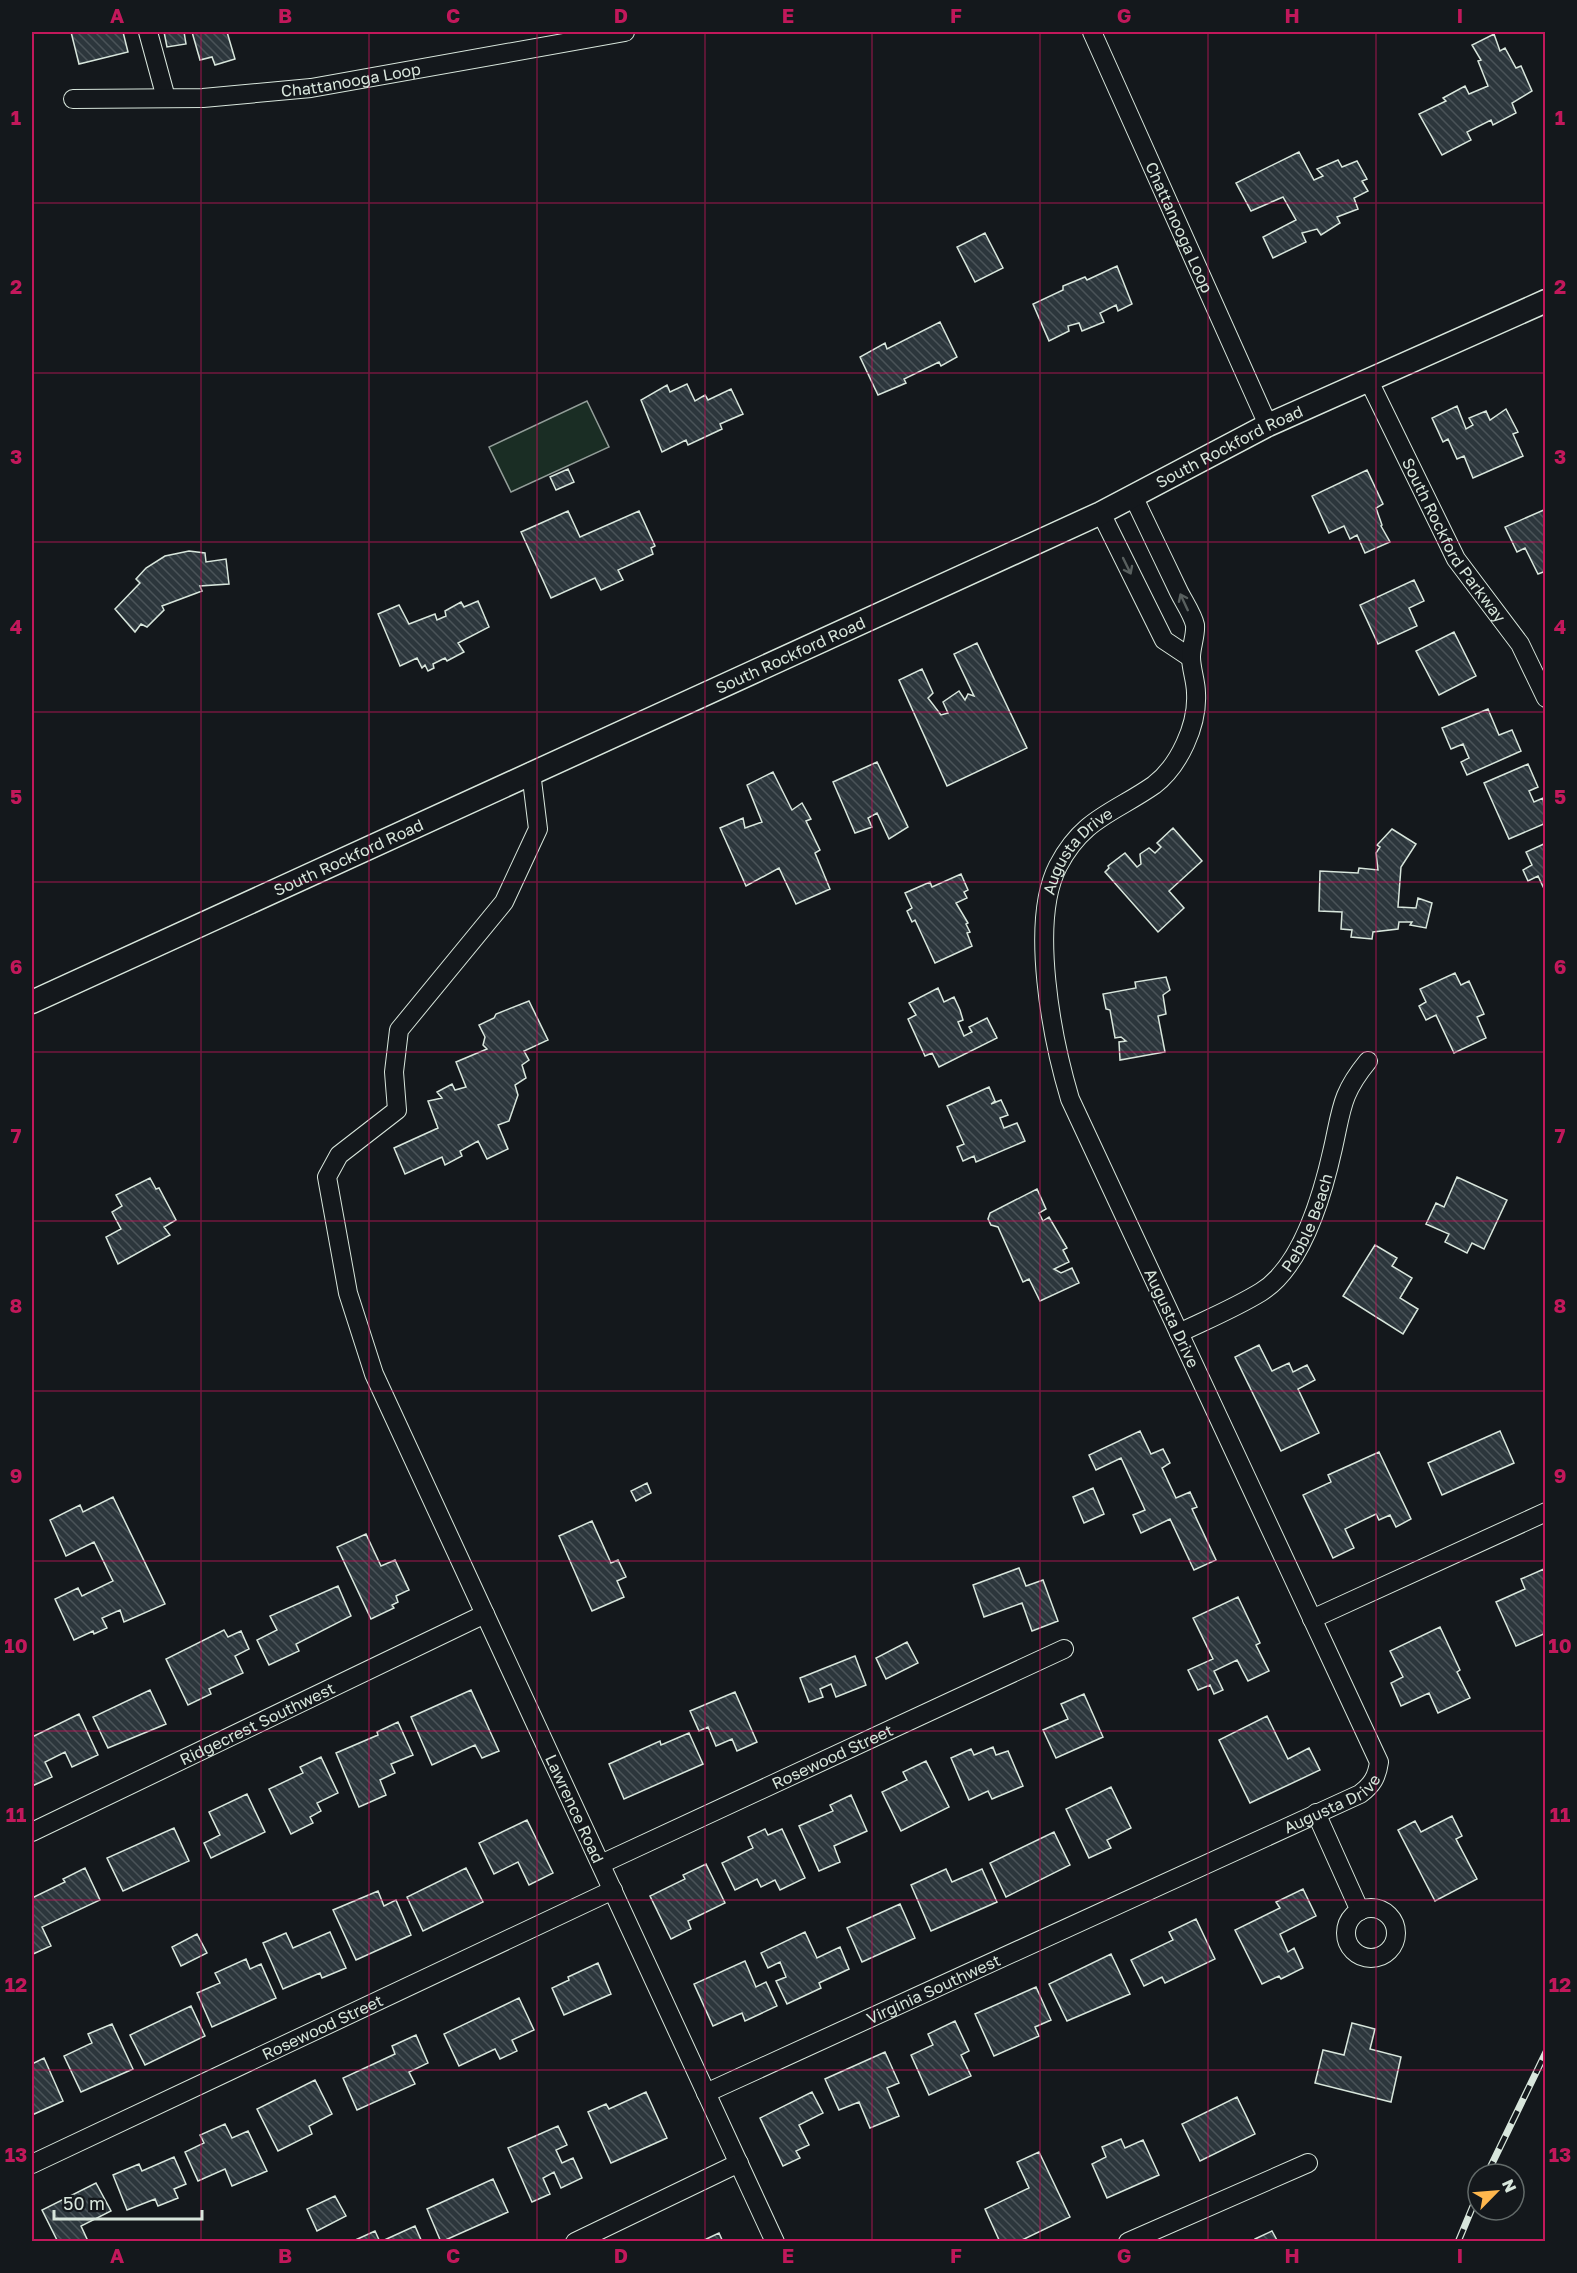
<svg xmlns="http://www.w3.org/2000/svg" width="1577" height="2273" font-family="'Golos Text',sans-serif">
	<style>
		.green { fill: #1a2d24; stroke: #939e99; stroke-width: 1.5 }
		.building { fill: url(#building-back-hatch); stroke: #d8e6dc; stroke-width: 1.5 }
		.lines { fill: none; stroke-linecap: round; stroke-linejoin: round }
		.minor-casing { stroke: #d8e6dc; stroke-width: 20 }
		.tertiary-casing { stroke: #d8e6dc; stroke-width: 25 }
		.minor { stroke: #14181c; stroke-width: 18 }
		.tertiary { stroke: #14181c; stroke-width: 22 }
		.rail-casing { stroke: #d8e6dc; stroke-width: 7 }
		.rail { stroke: #14181c; stroke-width: 4.5; stroke-dasharray: 14; stroke-linecap: butt }
		.oneway { stroke: #59605f }
		.grid { fill: none; stroke: #c2185b; stroke-width: 1.5; stroke-opacity: 0.55 }
		.labels { text-anchor: middle; dominant-baseline: central; stroke-width: 4.5; stroke-linejoin: round; paint-order: stroke }
		.street-label { font-size: 16px; fill: #d8e6dc; stroke: #14181c }
		.neatline { fill: none; stroke: #c2185b; stroke-width: 2 }
		.grid-label { font-size: 20px; text-anchor: middle; font-weight: bold; fill: #c2185b }
	</style>
	<defs>
		<pattern id="building-back-hatch" width="6" height="6" patternUnits="userSpaceOnUse" patternTransform="scale(1.5)"><rect width="6" height="6" fill="#2c363c"/><path d="M-1 5l2 2M0 0l6 6M5-1l2 2" fill="none" stroke="#4a5358"/></pattern>
	</defs>
	<rect width="100%" height="100%" fill="#14181c"/>
	<!-- green -->
	<path class="green" d="M587,401L609,447L511,492L489,447Z"/>
	<!-- building -->
	<path class="building" d="M71,32H123L128,52L79,64Z
		M164,32H184L186,44L167,47Z
		M192,32H227L235,59L215,65L212,57L200,60Z
		M1494,34L1500,51L1505,48L1516,68L1521,66L1532,91L1512,103L1516,113L1493,125L1491,120L1467,132L1471,140L1442,155L1419,114L1446,101L1443,98L1465,86L1469,94L1488,86L1478,61L1481,60L1472,45Z
		M1299,152L1314,180L1323,176L1317,169L1338,160L1342,167L1357,161L1367,179L1362,181L1368,191L1354,198L1358,209L1337,217L1340,223L1321,235L1317,229L1302,233L1306,242L1273,258L1263,237L1296,220L1283,197L1251,211L1236,183Z
		M985,233L1003,268L975,282L957,247Z
		M1117,266L1132,304L1118,311L1116,305L1100,313L1104,322L1082,331L1079,323L1068,326L1069,331L1049,341L1033,304L1063,290V286L1085,277L1087,280Z
		M940,322L957,357L941,366L939,362L904,379L906,383L878,395L860,357L885,343L887,349Z
		M687,384L695,401L705,395L708,400L731,389L743,414L720,424L722,429L688,445L686,440L662,452L641,400L667,385L670,392Z
		M1457,406L1466,429L1473,425L1469,418L1486,411L1490,420L1506,409L1518,432L1513,434L1523,456L1473,478L1464,456L1457,459L1448,439L1443,442L1432,418Z
		M568,469L574,482L556,490L550,477Z
		M1367,470L1383,504L1376,508L1382,525L1381,526L1390,542L1365,553L1357,535L1350,539L1344,526L1329,533L1312,496Z
		M1546,509V571L1538,574L1525,548L1517,552L1505,527Z
		M568,511L580,537L639,511L655,546L651,548L653,554L618,570L623,580L601,590L595,578L551,598L521,532Z
		M189,551L205,553L206,562L226,559L229,584L200,586L202,591L162,606L164,610L147,627L141,624L135,632L115,609L140,583L136,579L146,568L165,556Z
		M1414,580L1424,601L1409,608L1417,626L1378,644L1360,605Z
		M478,601L489,627L458,643L464,652L447,661L445,658L433,664L434,668L428,671L425,665L422,668L417,658L400,666L378,614L399,605L409,624L435,614L437,620L446,616L445,611L461,602L464,607Z
		M1454,632L1476,676L1439,695L1416,651Z
		M977,643L1027,748L947,786L899,680L922,669L933,693L928,698L941,715L948,713L943,702L959,691L965,700L968,694L974,696L954,654Z
		M1488,709L1499,735L1512,730L1521,751L1467,775L1461,762L1469,758L1463,744L1451,749L1442,728Z
		M877,762L908,827L889,839L877,813L868,818L872,827L855,833L833,782Z
		M1528,764L1538,787L1529,791L1534,802L1543,798L1546,823L1509,839L1484,783Z
		M773,772L792,810L802,803L811,819L806,821L820,850L815,853L830,889L796,904L779,868L746,886L720,828L743,818L745,828L762,822L747,785Z
		M1173,828L1202,861L1169,891L1184,908L1158,932L1105,872L1109,868L1108,866L1125,853L1137,867L1141,864L1140,854L1149,848L1155,853L1161,847L1157,843Z
		M1392,829L1416,844L1401,867L1398,907L1416,908L1418,898L1432,903L1426,928L1410,925L1412,922H1399L1398,929L1373,932L1372,939L1351,937L1352,930L1341,929L1342,912L1319,911L1320,871L1358,873L1359,868L1378,870L1376,853L1380,847L1377,845Z
		M1546,843V893L1538,876L1528,881L1523,870L1532,865L1526,852Z
		M961,874L968,890L964,892L967,898L956,903L968,923L966,924L970,932L967,933L972,946L935,963L915,920L912,922L907,911L912,908L905,893L930,882L932,887Z
		M1455,973L1461,985L1469,981L1484,1014L1477,1017L1486,1038L1454,1053L1436,1015L1426,1020L1419,1006L1426,1002L1420,989Z
		M1166,977L1170,990L1163,995L1166,1014L1158,1016L1165,1052L1120,1060L1119,1042L1126,1041L1121,1037L1115,1038L1110,1010L1106,1009L1103,994L1136,988L1135,982Z
		M938,988L944,1002L954,997L960,1010L963,1020L958,1022L964,1036L972,1032L969,1027L987,1018L997,1038L939,1067L932,1053L925,1056L908,1019L916,1015L909,1003Z
		M529,1001L548,1040L524,1051L529,1060L522,1065L526,1078L515,1085L518,1095L509,1121L498,1125L508,1149L487,1159L478,1141L460,1151L462,1156L445,1165L442,1157L405,1174L394,1148L438,1128L428,1101L442,1098L437,1092L452,1084L455,1090L466,1087L456,1062L487,1049L483,1045L485,1037L479,1025L494,1018L496,1014Z
		M989,1087L995,1101L991,1104L1001,1100L1008,1115L1000,1118L1004,1128L1017,1123L1025,1141L976,1162L974,1156L963,1161L957,1147L964,1144L947,1106Z
		M1457,1177L1507,1200L1484,1249L1472,1243L1467,1253L1445,1242L1449,1234L1426,1224L1436,1203L1444,1207Z
		M150,1178L156,1189L159,1188L176,1220L164,1227L170,1235L118,1264L106,1237L121,1229L112,1212L122,1206L116,1195Z
		M1037,1189L1046,1209L1039,1213L1043,1221L1049,1217L1067,1248L1063,1250L1069,1262L1054,1269L1061,1273L1072,1268L1079,1283L1040,1301L1029,1279L1023,1282L998,1227L991,1225L988,1219L990,1213Z
		M1375,1245L1397,1258L1392,1266L1412,1278L1400,1298L1418,1309L1403,1334L1343,1296Z
		M1259,1345L1272,1371L1289,1363L1293,1372L1307,1365L1315,1380L1298,1389L1319,1433L1281,1451L1235,1357Z
		M1140,1431L1151,1454L1163,1449L1170,1463L1162,1468L1176,1498L1190,1492L1197,1507L1192,1509L1216,1560L1194,1570L1170,1519L1141,1533L1133,1515L1145,1510L1121,1458L1096,1470L1089,1455Z
		M1500,1431L1514,1463L1442,1495L1428,1463Z
		M1379,1452L1411,1519L1396,1527L1390,1515L1379,1520L1376,1514L1345,1529L1354,1548L1333,1558L1303,1495L1331,1482L1328,1475Z
		M647,1483L651,1493L636,1501L631,1491Z
		M1093,1488L1104,1514L1084,1523L1073,1497Z
		M113,1497L165,1604L124,1622L120,1610L102,1618L107,1628L94,1634L93,1631L74,1640L55,1599L78,1588L82,1596L113,1581L94,1542L66,1556L50,1520L80,1505L83,1512Z
		M592,1521L611,1563L618,1560L626,1577L617,1581L624,1597L592,1611L559,1536Z
		M366,1534L381,1566L395,1560L409,1590L396,1596L398,1602L392,1605L394,1608L371,1619L337,1547Z
		M1019,1568L1026,1586L1043,1580L1058,1621L1032,1631L1022,1603L984,1617L973,1585Z
		M1544,1569L1546,1633L1516,1646L1496,1602L1525,1589L1521,1579Z
		M338,1586L351,1616L296,1644L299,1651L269,1665L257,1640L277,1630L270,1616Z
		M1238,1597L1260,1643L1256,1645L1269,1671L1248,1681L1237,1660L1214,1671L1223,1690L1214,1694L1210,1685L1198,1690L1188,1670L1213,1659L1193,1618Z
		M1440,1627L1460,1670L1457,1672L1470,1698L1438,1713L1429,1693L1401,1706L1391,1683L1403,1677L1390,1651Z
		M224,1630L228,1637L241,1631L249,1649L235,1656L243,1673L209,1689L211,1694L188,1705L166,1659Z
		M907,1642L918,1663L886,1679L876,1658Z
		M855,1656L866,1685L836,1697L831,1684L820,1689L823,1697L809,1702L800,1678Z
		M150,1690L166,1724L108,1748L93,1717Z
		M471,1690L499,1751L482,1758L475,1745L432,1765L411,1717Z
		M735,1692L757,1742L737,1751L732,1739L716,1746L708,1727L699,1731L690,1711Z
		M1084,1694L1103,1737L1056,1758L1043,1730L1068,1719L1061,1704Z
		M79,1714L98,1755L72,1767L65,1752L45,1762L52,1777L32,1786V1737Z
		M1267,1716L1288,1759L1309,1748L1320,1770L1250,1803L1219,1740Z
		M398,1722L413,1755L391,1764L395,1773L380,1780L386,1795L359,1807L336,1753L378,1735L377,1732Z
		M689,1733L703,1764L624,1799L609,1764L660,1741L661,1745Z
		M993,1747L996,1755L1008,1751L1023,1786L992,1799L988,1791L969,1800L951,1758L971,1749L974,1755Z
		M321,1757L338,1793L317,1803L321,1811L310,1817L313,1823L291,1834L269,1789L303,1773L300,1767Z
		M926,1761L949,1807L901,1831L882,1792L907,1780L903,1772Z
		M1111,1787L1131,1828L1107,1840L1111,1848L1089,1858L1066,1809Z
		M247,1794L265,1832L211,1858L204,1843L220,1835L209,1812Z
		M851,1795L867,1831L834,1846L840,1862L819,1871L799,1826L833,1811L830,1805Z
		M1452,1816L1462,1836L1456,1839L1477,1879L1435,1901L1398,1830L1415,1821L1421,1832Z
		M527,1820L553,1873L529,1885L518,1862L494,1874L479,1843Z
		M174,1828L189,1861L123,1891L107,1858Z
		M765,1829L768,1835L782,1829L805,1878L780,1890L775,1880L761,1887L757,1879L735,1890L722,1863L753,1848L748,1837Z
		M1054,1832L1070,1865L1006,1897L990,1863Z
		M706,1864L725,1903L688,1921L691,1929L671,1939L650,1896L685,1879L683,1875Z
		M85,1868L100,1900L42,1927L51,1946L33,1954L32,1898L65,1882L63,1879Z
		M466,1868L483,1902L423,1931L407,1897Z
		M946,1869L952,1882L982,1869L997,1902L931,1931L911,1885Z
		M1303,1889L1316,1916L1280,1934L1288,1952L1294,1948L1303,1968L1281,1979L1279,1976L1262,1984L1235,1930L1280,1908L1276,1902Z
		M378,1891L384,1906L396,1900L411,1935L356,1960L333,1910Z
		M900,1904L915,1938L862,1962L847,1928Z
		M1196,1919L1215,1959L1165,1983L1162,1977L1144,1986L1131,1960L1173,1940L1169,1932Z
		M330,1932L346,1968L322,1978L320,1973L283,1989L263,1943L286,1933L293,1948Z
		M805,1932L817,1958L840,1947L849,1969L819,1983L821,1988L787,2004L776,1981L786,1977L780,1962L768,1968L761,1953Z
		M197,1934L207,1953L181,1966L172,1947Z
		M1111,1954L1130,1994L1067,2021L1049,1984Z
		M246,1959L250,1969L261,1964L276,1998L212,2027L197,1993L220,1983L215,1973Z
		M745,1961L756,1987L766,1982L777,2006L745,2021L742,2013L713,2026L694,1984Z
		M598,1963L611,1994L564,2015L552,1988L569,1980L568,1977Z
		M1036,1987L1051,2020L1035,2027L1039,2036L994,2056L975,2014Z
		M519,1998L534,2030L512,2040L517,2051L500,2059L495,2049L459,2066L444,2034Z
		M191,2006L205,2036L145,2065L130,2035Z
		M955,2021L969,2051L961,2055L971,2076L929,2095L911,2055L933,2045L928,2034Z
		M1352,2023L1375,2029L1370,2049L1401,2057L1391,2102L1315,2083L1323,2050L1344,2055Z
		M112,2024L133,2069L81,2092L64,2056L92,2043L88,2034Z
		M416,2035L428,2063L409,2072L415,2084L357,2110L343,2078L395,2054L392,2046Z
		M885,2052L899,2083L887,2088L899,2116L870,2128L859,2102L839,2110L825,2079Z
		M44,2058L63,2101L32,2115V2064Z
		M315,2080L332,2114L309,2126L312,2134L278,2151L257,2109Z
		M646,2092L667,2138L611,2163L588,2112L606,2104L609,2109Z
		M812,2092L823,2113L799,2125L809,2145L796,2151L800,2158L783,2166L760,2118Z
		M1237,2097L1255,2134L1200,2161L1182,2124Z
		M225,2124L232,2138L248,2131L267,2171L232,2186L225,2169L198,2181L185,2152L204,2143L200,2135Z
		M558,2126L567,2145L556,2150L562,2163L573,2158L582,2178L561,2188L554,2172L543,2178L550,2194L532,2202L508,2148Z
		M1121,2139L1125,2148L1143,2140L1159,2175L1107,2198L1092,2164L1106,2157L1102,2147Z
		M1039,2152L1070,2217L1018,2242H1000L985,2209L1029,2188L1017,2162Z
		M174,2157L186,2184L174,2189L178,2198L158,2206L155,2199L127,2210L113,2175L139,2164L142,2171Z
		M493,2179L508,2212L441,2242L427,2209Z
		M96,2183L111,2211L81,2226L87,2239L81,2242H58L42,2210Z
		M335,2196L346,2216L317,2231L307,2209Z
		M415,2226L422,2242H380Z
		M375,2231L380,2242H351Z
		M1272,2231L1278,2242H1256L1255,2239Z
		M719,2233L723,2242H700Z"/>
	<g class="lines">
		<!-- minor casing -->
		<g class="minor-casing">
			<g id="minor">
				<path d="M148,32L166,98"/>
				<path id="s1" d="M1092,32L1268,425"/>
				<path id="s2" d="M73,99L203,98L311,88L625,32"/>
				<path id="s3" d="M1368,379L1456,559L1520,644L1546,698"/>
				<path d="M1101,513L1164,640L1191,658"/>
				<path id="s4" d="M531,772L538,829L504,902L399,1030L394,1072L397,1110L339,1155L327,1177L348,1293L374,1374L775,2242"/>
				<path id="s5" d="M1179,1333C1206,1320 1235,1308 1261,1292C1303,1266 1323,1193 1333,1148C1342,1108 1341,1094 1368,1061"/>
				<path d="M1312,1619L1546,1512"/>
				<path d="M1316,1813L1360,1911"/>
				<path id="s6" d="M32,1832L485,1614"/>
				<path id="s7" d="M601,1864L1064,1649"/>
				<circle cx="1371" cy="1933" r="25"/>
				<path id="s8" d="M706,2093L1360,1794C1372,1785 1377,1777 1379,1762L1070,1099C1052,1039 1029,922 1058,866C1083,818 1114,813 1154,785C1179,766 1198,725 1196,693C1196,681 1191,669 1191,657C1191,647 1196,635 1195,625C1193,615 1184,602 1179,592C1164,561 1149,529 1134,498"/>
				<path id="s9" d="M32,2164L613,1890"/>
				<path d="M575,2242L739,2163"/>
				<path d="M1128,2242L1308,2163"/>
			</g>
		</g>
		<!-- tertiary casing -->
		<g class="tertiary-casing">
			<g id="tertiary">
				<path id="s10" d="M32,1002L1101,513L1268,425L1546,301"/>
			</g>
		</g>
		<!-- minor -->
		<use href="#minor" class="minor"/>
		<!-- tertiary -->
		<use href="#tertiary" class="tertiary"/>
		<!-- rail casing -->
		<g class="rail-casing">
			<path id="rail" d="M1487,2174L1546,2052
				M1458,2242L1478,2194"/>
		</g>
		<!-- rail -->
		<use href="#rail" class="rail"/>
	</g>
	<!-- one-way arrows -->
	<defs><path id="oneway-shaft" d="M-6 0H5M1.5-3L5.5 0L1.5 3" fill="none" stroke-width="1.6" stroke-linecap="round" stroke-linejoin="round" transform="scale(1.5)"/></defs>
	<g class="oneway">
		<use href="#oneway-shaft" transform="translate(1127 566) rotate(64)"/>
		<use href="#oneway-shaft" transform="translate(1184 602) rotate(-115)"/>
	</g>
	<!-- grid -->
	<path class="grid" d="M201,32V2242M369,32V2242M537,32V2242M705,32V2242M872,32V2242M1040,32V2242M1208,32V2242M1376,32V2242M32,203H1546M32,373H1546M32,542H1546M32,712H1546M32,882H1546M32,1052H1546M32,1221H1546M32,1391H1546M32,1561H1546M32,1731H1546M32,1900H1546M32,2070H1546"/>
	<g class="labels">
		<!-- street labels -->
		<g class="street-label">
			<text stroke="none"><textPath href="#s2" startOffset="279">Chattanooga Loop</textPath></text>
			<text stroke="none"><textPath href="#s1" startOffset="214">Chattanooga Loop</textPath></text>
			<text stroke="none"><textPath href="#s10" startOffset="1320">South Rockford Road</textPath></text>
			<text stroke="none"><textPath href="#s3" startOffset="183">South Rockford Parkway</textPath></text>
			<text stroke="none"><textPath href="#s10" startOffset="834">South Rockford Road</textPath></text>
			<text stroke="none"><textPath href="#s8" startOffset="1750">Augusta Drive</textPath></text>
			<text stroke="none"><textPath href="#s10" startOffset="348">South Rockford Road</textPath></text>
			<text stroke="none"><textPath href="#s5" startOffset="177">Pebble Beach</textPath></text>
			<text transform="translate(1172 1318) rotate(65)">Augusta Drive</text>
			<text stroke="none"><textPath href="#s6" startOffset="250">Ridgecrest Southwest</textPath></text>
			<text stroke="none"><textPath href="#s7" startOffset="255">Rosewood Street</textPath></text>
			<text stroke="none"><textPath href="#s8" startOffset="690">Augusta Drive</textPath></text>
			<text stroke="none"><textPath href="#s4" startOffset="1164">Lawrence Road</textPath></text>
			<text stroke="none"><textPath href="#s8" startOffset="250">Virginia Southwest</textPath></text>
			<text stroke="none"><textPath href="#s9" startOffset="321">Rosewood Street</textPath></text>
		</g>
	</g>
	<!-- border -->
	<rect width="1577" height="2273" fill="none" stroke="#14181c" stroke-width="66"/>
	<!-- north arrow -->
	<g transform="translate(1496 2192) rotate(65)"><circle r="28" fill="#14181c" stroke="#626a69" stroke-width="1.5"/>
	<path d="M0-4.5L10 22L0 15L-10 22Z" fill="#ffb74d"/>
	<text y="-9" font-size="16" font-weight="bold" text-anchor="middle" fill="#d8e6dc">N</text>
	</g>
	<!-- scale -->
	<path d="M54 2210v9h148v-9" fill="none" stroke="#d8e6dc" stroke-width="3"/>
	<text x="63" y="2210" font-size="18" fill="#d8e6dc" stroke="#14181c" stroke-width="4.5" paint-order="stroke">50 m</text>
	<rect x="33" y="33" width="1511" height="2207" class="neatline"/>
	<g class="grid-label">
		<text x="117" y="23">A</text>
		<text x="285" y="23">B</text>
		<text x="453" y="23">C</text>
		<text x="621" y="23">D</text>
		<text x="788" y="23">E</text>
		<text x="956" y="23">F</text>
		<text x="1124" y="23">G</text>
		<text x="1292" y="23">H</text>
		<text x="1460" y="23">I</text>
		<text x="16" y="125">1</text>
		<text x="1560" y="125">1</text>
		<text x="16" y="294">2</text>
		<text x="1560" y="294">2</text>
		<text x="16" y="464">3</text>
		<text x="1560" y="464">3</text>
		<text x="16" y="634">4</text>
		<text x="1560" y="634">4</text>
		<text x="16" y="804">5</text>
		<text x="1560" y="804">5</text>
		<text x="16" y="974">6</text>
		<text x="1560" y="974">6</text>
		<text x="16" y="1143">7</text>
		<text x="1560" y="1143">7</text>
		<text x="16" y="1313">8</text>
		<text x="1560" y="1313">8</text>
		<text x="16" y="1483">9</text>
		<text x="1560" y="1483">9</text>
		<text x="16" y="1653">10</text>
		<text x="1560" y="1653">10</text>
		<text x="16" y="1822">11</text>
		<text x="1560" y="1822">11</text>
		<text x="16" y="1992">12</text>
		<text x="1560" y="1992">12</text>
		<text x="16" y="2162">13</text>
		<text x="1560" y="2162">13</text>
		<text x="117" y="2263">A</text>
		<text x="285" y="2263">B</text>
		<text x="453" y="2263">C</text>
		<text x="621" y="2263">D</text>
		<text x="788" y="2263">E</text>
		<text x="956" y="2263">F</text>
		<text x="1124" y="2263">G</text>
		<text x="1292" y="2263">H</text>
		<text x="1460" y="2263">I</text>
	</g>
</svg>
